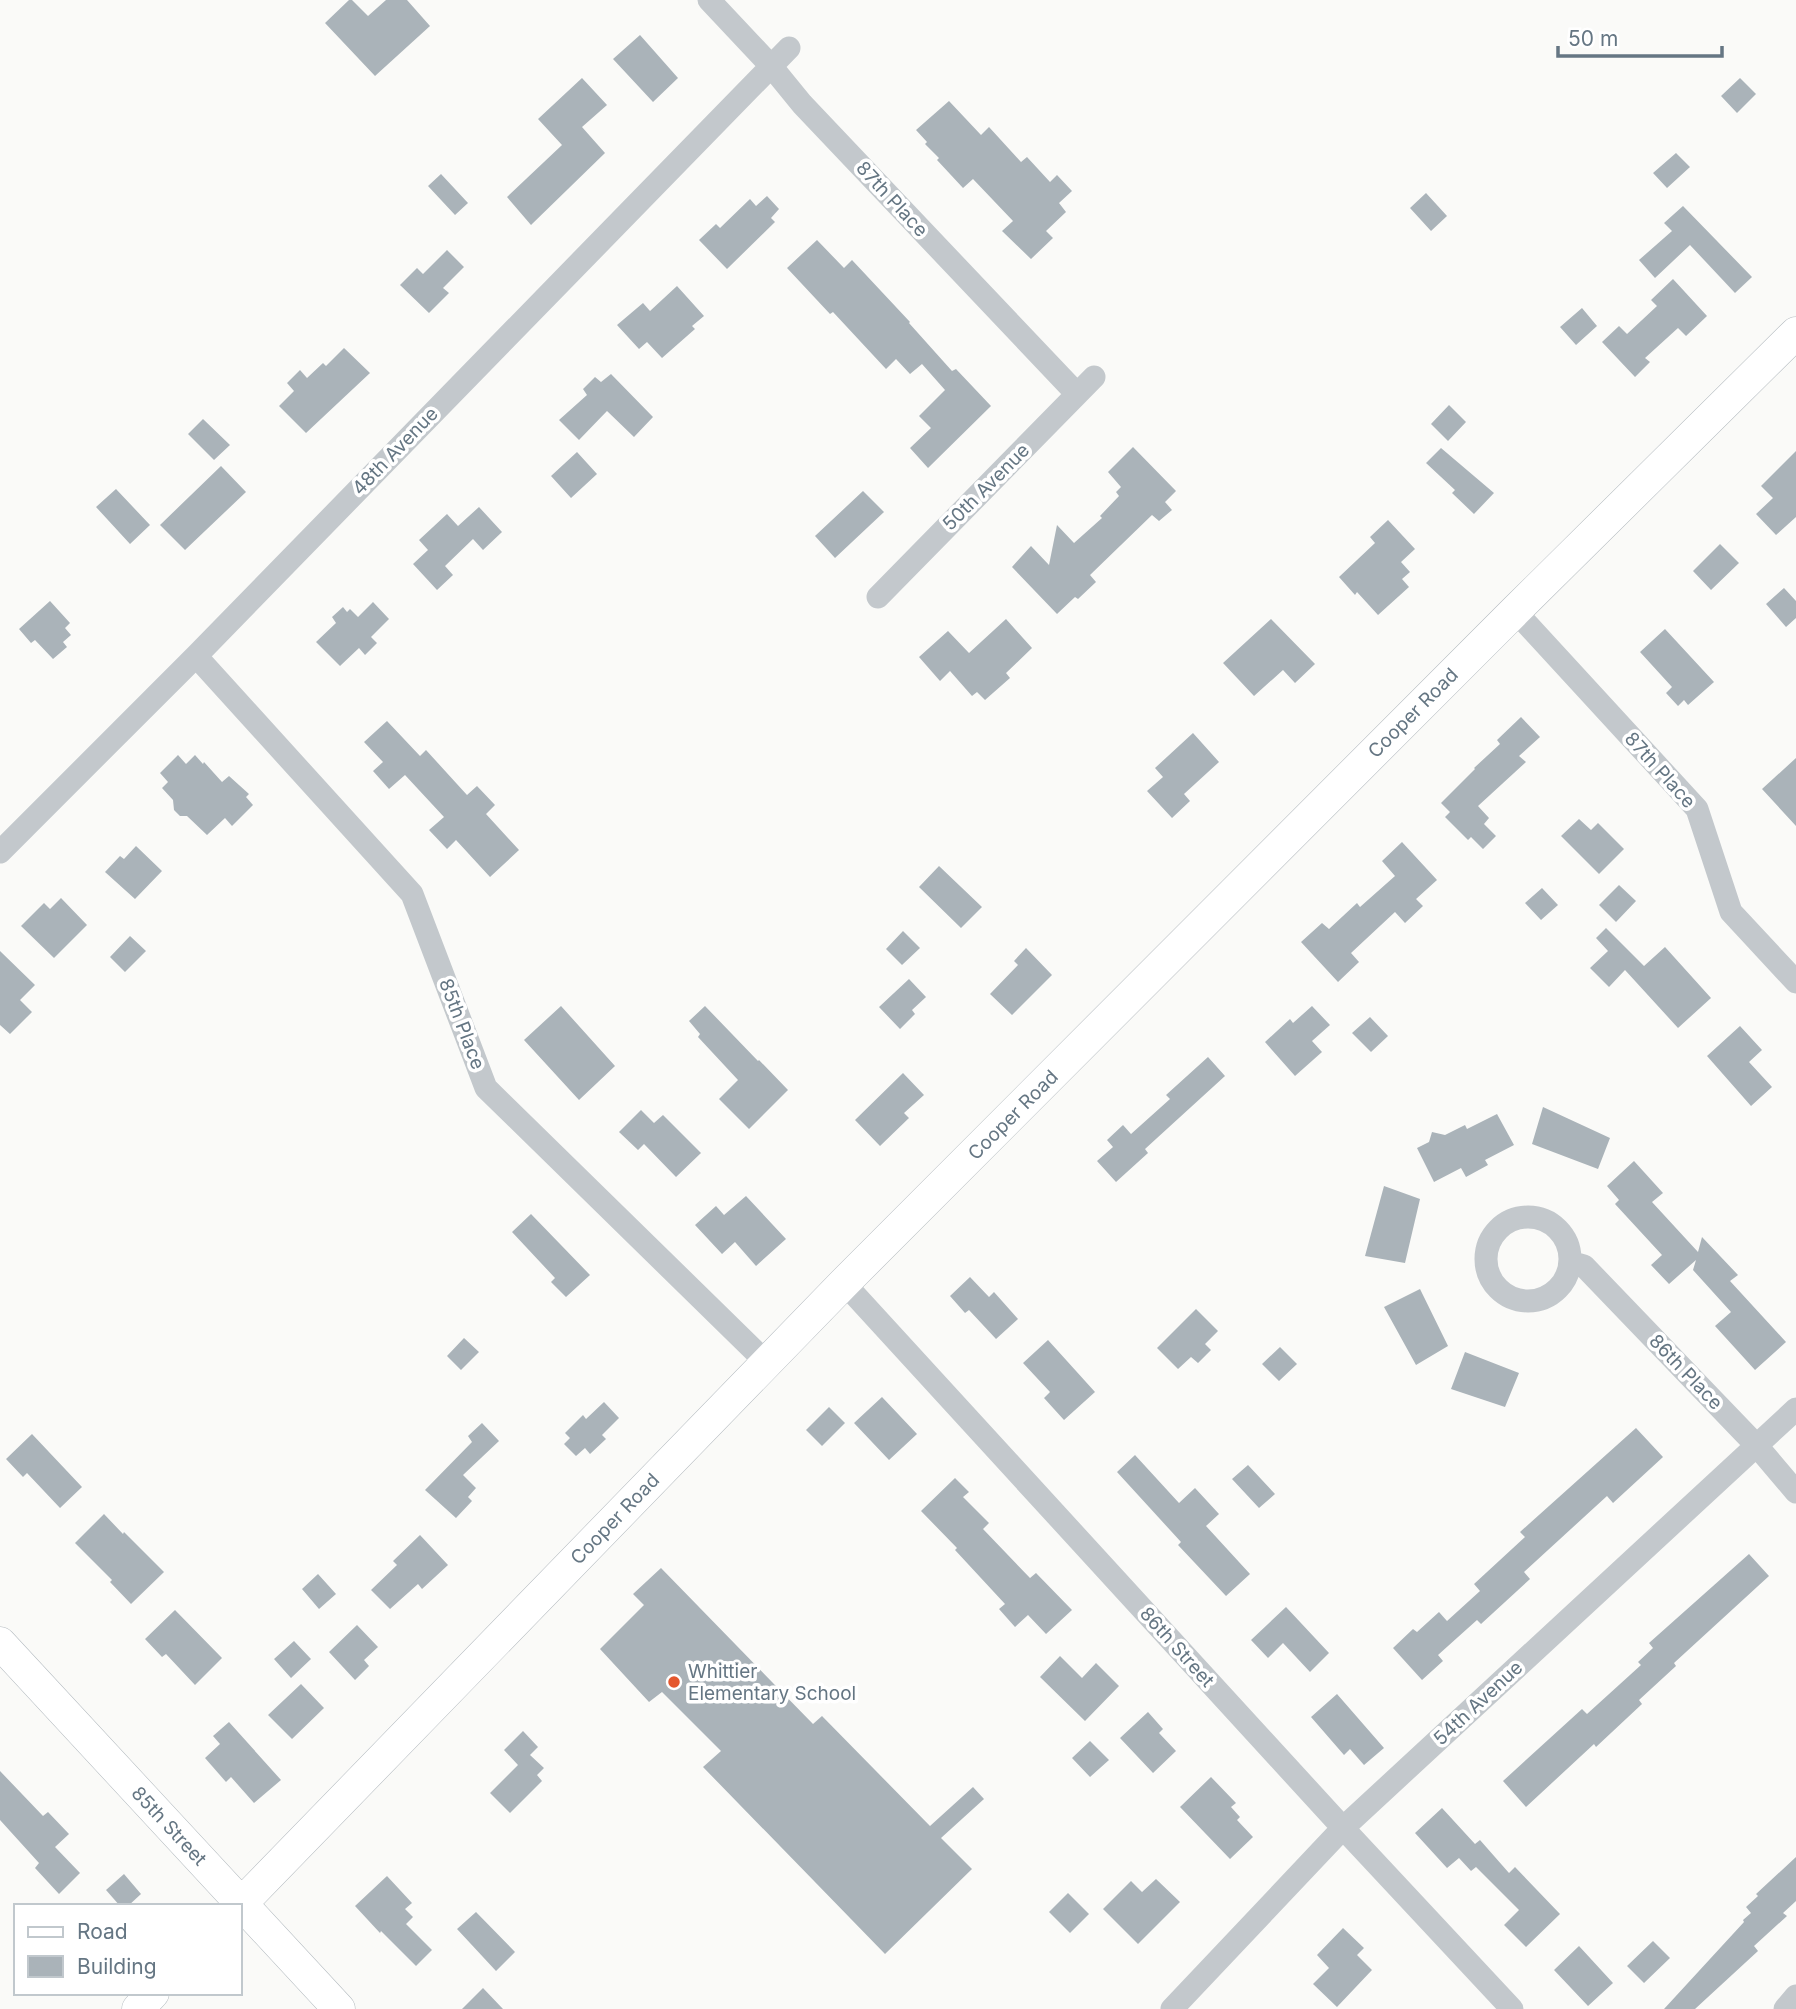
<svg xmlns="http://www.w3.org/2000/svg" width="1796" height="2009" font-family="Inter,sans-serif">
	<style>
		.building { fill: #aab3b9 }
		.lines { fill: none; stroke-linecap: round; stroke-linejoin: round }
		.secondary-casing { stroke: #b3babf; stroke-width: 33 }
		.street { stroke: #c3c8cc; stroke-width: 23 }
		.secondary { stroke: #fff; stroke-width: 32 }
		.poi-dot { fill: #e4572e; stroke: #fff; stroke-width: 2.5 }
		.labels { text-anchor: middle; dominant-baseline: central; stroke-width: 7; stroke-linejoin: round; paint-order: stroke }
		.street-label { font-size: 19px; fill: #657683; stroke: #fff }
		.poi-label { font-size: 19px; fill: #657683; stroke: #fff; text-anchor: start }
	</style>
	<rect width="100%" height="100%" fill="#fafaf8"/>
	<!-- building -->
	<path class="building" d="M349,0H352L368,16L386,0H407L430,26L375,76L325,23Z
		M640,35L678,78L653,102L613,59Z
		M582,78L607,105L582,127L605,153L531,225L507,197L562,145L538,119Z
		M1740,78L1756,94L1737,113L1721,96Z
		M949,101L981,135L989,127L1021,162L1027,157L1050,182L1057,175L1072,191L1059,203L1066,212L1046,231L1053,238L1031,259L1002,231L1013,221L973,179L963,188L937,160L939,158L925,144L927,142L916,130Z
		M1676,153L1690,167L1667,188L1653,173Z
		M441,174L468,203L455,215L428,186Z
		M1426,193L1447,216L1431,231L1410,208Z
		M767,196L779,209L771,218L775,222L727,269L699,240L716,224L720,228L750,199L756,206Z
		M1683,206L1752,277L1735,293L1690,245L1655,278L1639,260L1672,231L1664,223Z
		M817,240L844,268L852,260L910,322L909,323L952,371L956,369L991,406L928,468L910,448L931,428L919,416L945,390L922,364L910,374L896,359L886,369L833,312L830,314L787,268Z
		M447,250L464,267L443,288L449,293L429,313L400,285L417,268L423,274Z
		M1673,279L1707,316L1686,336L1678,328L1645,358L1650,362L1635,377L1602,342L1619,326L1627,334L1657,306L1651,300Z
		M677,286L704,316L692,326L695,329L662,358L647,342L639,349L617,325L643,303L650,311Z
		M1582,308L1597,326L1576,345L1560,327Z
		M344,348L370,373L306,433L279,406L294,391L287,383L300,370L307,378L323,363L326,366Z
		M611,374L653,417L634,437L607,411L579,440L559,420L587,395L583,389L595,377L601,382Z
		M1449,405L1466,422L1448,441L1431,424Z
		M203,419L230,445L214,460L188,434Z
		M1133,447L1176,491L1165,502L1172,510L1159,521L1152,515L1090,575L1096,582L1078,599L1075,597L1057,614L1012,567L1031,546L1049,565L1057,525L1074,543L1102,518L1100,516L1119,496L1116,492L1121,487L1108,472Z
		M1441,448L1494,493L1474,514L1452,493L1455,490L1426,463Z
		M1796,451V517L1776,535L1756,514L1773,498L1761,486Z
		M577,452L597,474L571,498L551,476Z
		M221,466L246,492L185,550L160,525Z
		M116,489L150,525L130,544L96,507Z
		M863,491L884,512L835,558L815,536Z
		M479,507L502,532L483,550L473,539L445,566L453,575L437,590L413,564L428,550L419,540L447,514L458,526Z
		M1388,520L1415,549L1401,562L1410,572L1402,579L1409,587L1378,615L1357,592L1355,595L1339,577L1375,543L1370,537Z
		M1720,544L1739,563L1711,590L1693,571Z
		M1784,588L1796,601V618L1786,627L1766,604Z
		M50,601L70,623L65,628L71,635L63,642L67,647L53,659L35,640L31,643L19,629Z
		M373,602L389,619L371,637L377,643L365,655L359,648L340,666L316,642L336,623L332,617L343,607L347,612L350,609L358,617Z
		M1006,619L1032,648L1006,673L1010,678L985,700L977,692L972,696L950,671L940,681L919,657L948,631L969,653Z
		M1271,619L1315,664L1295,683L1283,670L1254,696L1223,663Z
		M1665,629L1714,682L1688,705L1684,700L1678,706L1666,693L1672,687L1640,652Z
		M1521,717L1540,737L1519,756L1526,762L1478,806L1489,818L1484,824L1496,836L1483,849L1471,837L1468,840L1445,817L1450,812L1441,803L1475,769L1474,768L1500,744L1497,740Z
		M387,721L420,756L426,750L467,795L477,786L495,805L486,814L519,850L490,877L456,840L447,849L429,830L444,817L405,775L389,789L373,771L383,762L364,742Z
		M1193,733L1219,762L1184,794L1190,801L1172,818L1147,791L1163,777L1155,768Z
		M178,755L186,764L195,755L203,764L204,762L222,782L229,776L249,794L246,797L253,805L232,826L225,818L207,835L187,816H180L174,810L173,800L162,788L168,782L160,773Z
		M1796,758V826L1762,789Z
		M1579,819L1591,830L1598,823L1624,849L1599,874L1561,836Z
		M1402,842L1437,880L1416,899L1423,906L1405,923L1395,912L1351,953L1359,962L1338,982L1301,942L1322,923L1329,929L1357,903L1360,907L1395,876L1382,861Z
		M136,846L162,871L135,899L105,872L120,856L124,859Z
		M939,866L982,907L961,928L919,887Z
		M1619,885L1636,901L1616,922L1599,905Z
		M1542,888L1558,905L1541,920L1525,903Z
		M61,898L87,925L54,958L21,926L44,903L50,909Z
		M1606,928L1644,966L1665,947L1711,998L1678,1028L1625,970L1609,987L1590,968L1608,951L1596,938Z
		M903,931L920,948L902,965L886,949Z
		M130,936L146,951L125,972L110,957Z
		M1026,948L1052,975L1012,1015L990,994L1018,965L1014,961Z
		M0,951L35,985L20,1000L32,1012L10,1034L0,1025Z
		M909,979L926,997L912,1010L915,1014L900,1029L879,1007Z
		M561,1006L615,1066L579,1100L524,1040Z
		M705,1006L758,1061L759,1060L788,1090L749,1129L719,1099L738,1080L698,1037L700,1034L689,1021Z
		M1312,1006L1330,1025L1312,1041L1322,1052L1295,1076L1265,1042L1290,1019L1293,1023Z
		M1370,1017L1388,1036L1371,1052L1352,1033Z
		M1740,1026L1762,1050L1749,1062L1772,1087L1751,1106L1707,1056Z
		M1208,1057L1225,1076L1145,1149L1148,1153L1116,1182L1097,1161L1113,1147L1107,1140L1123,1125L1131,1134L1170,1099L1166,1095Z
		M903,1073L924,1095L904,1113L909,1118L880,1146L855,1120Z
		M1543,1107L1610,1138L1598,1169L1532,1144Z
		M641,1110L654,1123L663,1115L701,1153L676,1177L644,1144L638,1150L619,1132Z
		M1497,1114L1514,1145L1485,1160L1488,1165L1466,1177L1461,1168L1434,1182L1417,1148L1429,1142L1432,1132L1445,1135L1465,1125L1467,1129Z
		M1634,1161L1663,1193L1652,1202L1698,1252L1702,1237L1738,1275L1730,1281L1786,1342L1755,1370L1715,1326L1731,1312L1693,1270L1696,1260L1669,1284L1651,1265L1662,1255L1615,1204L1619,1200L1607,1186Z
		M1384,1186L1420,1199L1405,1263L1365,1256Z
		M746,1196L786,1239L756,1266L735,1242L722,1254L695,1225L716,1206L724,1215Z
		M531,1214L590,1275L566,1297L551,1282L555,1278L512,1232Z
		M970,1277L989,1297L994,1292L1018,1319L996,1339L969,1310L965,1313L950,1296Z
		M1420,1289L1448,1346L1416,1365L1384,1307Z
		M1196,1309L1218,1331L1205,1344L1211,1350L1198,1363L1191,1357L1178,1369L1157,1348Z
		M464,1338L479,1352L461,1370L447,1356Z
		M1048,1340L1095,1392L1064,1420L1044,1398L1050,1392L1023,1363Z
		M1280,1347L1297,1364L1279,1381L1262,1364Z
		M1465,1352L1519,1373L1505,1407L1451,1389Z
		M882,1397L917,1434L889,1460L854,1423Z
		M604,1402L619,1418L602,1435L606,1439L590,1454L585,1448L576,1456L564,1444L570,1438L565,1433L583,1415L586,1419Z
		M829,1407L845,1423L822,1446L806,1430Z
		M482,1423L499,1441L463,1475L476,1488L468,1497L472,1501L456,1518L425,1490L472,1442L468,1436Z
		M1636,1428L1663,1457L1613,1503L1607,1496L1524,1572L1530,1579L1481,1624L1477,1620L1438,1655L1443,1661L1422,1680L1393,1648L1413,1629L1417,1632L1439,1612L1447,1621L1480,1591L1474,1584L1525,1537L1520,1532Z
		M32,1434L82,1487L60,1508L27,1473L23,1477L6,1459Z
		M1135,1455L1179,1503L1195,1488L1219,1514L1206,1526L1250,1574L1226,1596L1178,1545L1181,1542L1117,1472Z
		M1248,1465L1275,1494L1259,1508L1232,1479Z
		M955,1478L969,1492L963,1497L989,1523L983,1529L1030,1578L1036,1573L1072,1610L1046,1634L1028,1615L1015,1627L999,1609L1005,1604L955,1550L957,1548L921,1511Z
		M104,1514L123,1534L124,1532L164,1572L131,1604L110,1582L112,1580L75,1543Z
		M420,1535L448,1565L422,1589L418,1584L390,1609L371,1590L397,1565L393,1561Z
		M1749,1554L1769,1576L1674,1663L1676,1666L1639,1700L1642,1704L1596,1747L1594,1744L1526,1807L1503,1781L1582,1709L1587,1714L1641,1665L1638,1662L1653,1648L1649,1643Z
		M661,1568L813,1724L822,1716L930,1826L973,1787L984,1799L941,1838L972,1869L885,1954L703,1767L721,1751L662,1692L649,1702L600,1649L644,1605L633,1594Z
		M318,1574L336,1594L319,1609L302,1589Z
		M1286,1607L1329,1653L1310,1672L1283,1643L1268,1658L1251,1640Z
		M175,1610L222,1658L195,1685L166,1654L162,1657L145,1639Z
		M357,1625L378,1647L364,1660L369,1666L355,1680L329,1652Z
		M294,1641L311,1659L291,1678L274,1659Z
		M1060,1656L1082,1678L1096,1663L1119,1686L1085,1721L1040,1677Z
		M301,1684L324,1708L292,1739L268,1715Z
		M1337,1694L1384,1748L1364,1765L1350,1749L1344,1755L1311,1717Z
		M1148,1712L1163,1729L1159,1733L1176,1751L1153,1773L1120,1738Z
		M229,1722L281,1780L254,1803L231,1777L226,1782L205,1758L220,1744L213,1736Z
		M523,1731L538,1747L530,1755L544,1768L537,1775L542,1781L510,1813L490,1793L518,1765L504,1750Z
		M1090,1741L1109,1760L1090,1777L1072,1758Z
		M0,1771L43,1816L48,1812L69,1834L55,1847L80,1873L59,1894L35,1868L39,1863L0,1820Z
		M1211,1777L1236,1803L1231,1807L1240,1817L1237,1820L1253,1837L1230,1859L1180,1807Z
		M1442,1808L1475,1844L1480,1840L1509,1873L1515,1867L1560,1914L1526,1947L1504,1925L1519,1910L1476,1867L1471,1871L1459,1858L1447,1868L1415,1833Z
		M1796,1857V1901L1783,1913L1787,1916L1754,1946L1758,1951L1695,2009H1664L1744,1922L1743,1920L1751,1913L1746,1907L1758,1896L1756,1894Z
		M124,1874L141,1894L128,1906H120L106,1890Z
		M387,1876L412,1903L405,1909L413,1917L406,1924L432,1950L416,1966L381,1931L380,1933L355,1906Z
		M1156,1879L1180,1902L1138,1944L1103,1909L1131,1881L1142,1892Z
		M1068,1893L1089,1914L1070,1933L1049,1912Z
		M476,1912L515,1952L496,1971L457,1929Z
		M1343,1928L1364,1948L1357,1955L1372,1970L1337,2007L1313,1984L1329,1968L1317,1955Z
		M1653,1941L1670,1958L1644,1983L1627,1966Z
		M1579,1946L1613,1983L1588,2006L1554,1970Z
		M483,1988L503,2009H462Z"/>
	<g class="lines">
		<!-- secondary casing -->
		<g class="secondary-casing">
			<path id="secondary" d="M0,1643L339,2009
				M239,1906L844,1283L1515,611L1796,333
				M138,2009L153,1993"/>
		</g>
		<!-- street -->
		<path class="street" d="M709,0L771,66L802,104L1077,394
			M878,597L1094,377
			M1515,611L1697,809L1731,912L1796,982
			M196,656L412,894L486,1088L767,1363
			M0,852L196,656L789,48
			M1486 1259a42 42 0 1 1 84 0a42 42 0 1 1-84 0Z
			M1570,1262L1584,1266L1757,1446L1796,1492
			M844,1283L1343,1828L1512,2009
			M1172,2009L1343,1828L1796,1409
			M1785,2009L1796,1996"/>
		<!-- secondary -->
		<use href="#secondary" class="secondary"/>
	</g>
	<!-- markers -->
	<circle class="poi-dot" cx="674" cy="1682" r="7"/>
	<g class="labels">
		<!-- street labels -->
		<g class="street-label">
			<text transform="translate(892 199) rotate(47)">87th Place</text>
			<text transform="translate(395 451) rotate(-46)">48th Avenue</text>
			<text transform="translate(986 487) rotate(-45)">50th Avenue</text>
			<text transform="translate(1413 713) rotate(-45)">Cooper Road</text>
			<text transform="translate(1660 770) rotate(48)">87th Place</text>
			<text transform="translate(462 1024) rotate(69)">85th Place</text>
			<text transform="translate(1013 1115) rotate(-45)">Cooper Road</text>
			<text transform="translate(1686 1372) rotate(46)">86th Place</text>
			<text transform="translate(615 1519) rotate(-46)">Cooper Road</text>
			<text transform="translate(1177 1647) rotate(48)">86th Street</text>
			<text transform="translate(1478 1703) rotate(-43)">54th Avenue</text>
			<text transform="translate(169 1826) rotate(47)">85th Street</text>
		</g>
		<!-- poi labels -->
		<g class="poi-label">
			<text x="688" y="1671">Whittier<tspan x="688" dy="22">Elementary School</tspan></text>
		</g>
	</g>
	<!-- legend -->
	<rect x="14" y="1904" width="228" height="91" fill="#ffffff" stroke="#c1c8cd" stroke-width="2"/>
	<rect x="28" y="1927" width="35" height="10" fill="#ffffff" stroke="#c1c8cd" stroke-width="2"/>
	<text x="77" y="1939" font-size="21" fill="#657683">Road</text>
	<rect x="28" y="1956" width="35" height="21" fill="#aab3b9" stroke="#c1c8cd" stroke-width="2"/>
	<text x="77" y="1974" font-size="21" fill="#657683">Building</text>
	<!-- scale -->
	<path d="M1558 46v10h164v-10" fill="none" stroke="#657683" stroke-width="3.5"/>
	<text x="1568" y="46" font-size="21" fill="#657683" stroke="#ffffff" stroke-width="5" paint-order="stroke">50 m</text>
</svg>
